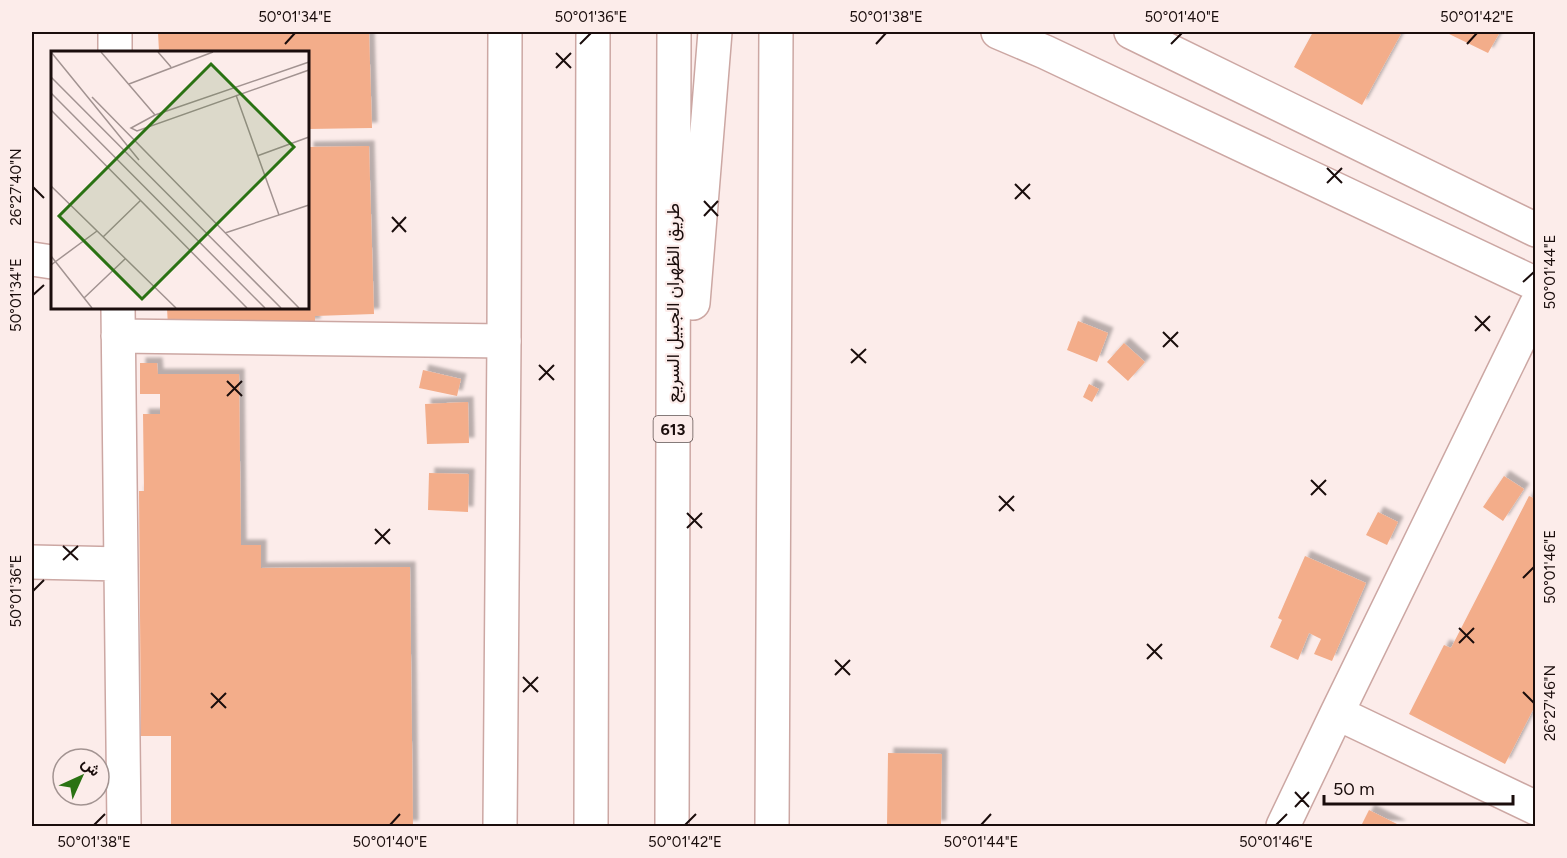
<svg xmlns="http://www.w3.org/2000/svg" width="1567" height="858" font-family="Figtree,Vazirmatn,sans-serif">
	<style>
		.building { fill: #f3ad8a; filter: url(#shadow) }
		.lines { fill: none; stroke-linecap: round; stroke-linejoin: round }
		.minor-casing { stroke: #cca7a3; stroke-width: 36 }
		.major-casing { stroke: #cca7a3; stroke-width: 36 }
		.highway-casing { stroke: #cca7a3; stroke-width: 36 }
		.minor { stroke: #fff; stroke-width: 33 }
		.major { stroke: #fff; stroke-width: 33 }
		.highway { stroke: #fff; stroke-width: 33 }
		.ticks { fill: none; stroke: #1a0d0c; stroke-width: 2 }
		.labels { text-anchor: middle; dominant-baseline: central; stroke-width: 4.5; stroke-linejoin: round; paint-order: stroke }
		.shield { fill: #fcecea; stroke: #5e504f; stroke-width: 1.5 }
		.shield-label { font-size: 16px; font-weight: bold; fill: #1a0d0c }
		.street-label { font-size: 18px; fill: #1a0d0c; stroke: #fcecea }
		.inset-road { fill: none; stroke: #a29391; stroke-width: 1.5 }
		.view { fill: #2a7213; fill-opacity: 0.15; stroke: #2a7213; stroke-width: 3 }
		.inset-edge { fill: none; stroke: #1a0d0c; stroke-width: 3 }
		.neatline { fill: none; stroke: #1a0d0c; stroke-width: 2 }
		.ticks-label { font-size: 15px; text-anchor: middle; fill: #1a0d0c }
	</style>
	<defs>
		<filter id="shadow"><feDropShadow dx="5.5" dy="-5.5" stdDeviation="1.5" flood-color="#0004"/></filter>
	</defs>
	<rect width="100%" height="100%" fill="#fcecea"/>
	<!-- building -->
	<path class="building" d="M158,32H369L372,128L308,129V52H159Z
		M1313,32H1402L1362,105L1294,67Z
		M1445,32H1500L1488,53Z
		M369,146L374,314L315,316V324L168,327L167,308H308V147Z
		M1078,321L1108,333L1097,362L1067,350Z
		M1124,343L1145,362L1128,381L1107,362Z
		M140,363H157L158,374H239L241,545H261V568L410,567L413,826H171V736H141L139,491H144L143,414H160V394H140Z
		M423,370L461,379L457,396L419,388Z
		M1089,384L1099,389L1092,402L1083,397Z
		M468,402L469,443L427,444L425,404Z
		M429,473L469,474L468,512L428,510Z
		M1504,476L1524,489L1503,521L1483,507Z
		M1529,496L1536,499V704L1505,764L1409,714L1444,645L1451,648Z
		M1378,512L1398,522L1387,545L1366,535Z
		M1305,556L1366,583L1332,661L1314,654L1321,639L1309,633L1298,660L1270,647L1282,620L1278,618Z
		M888,753L942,754L941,826H887Z
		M1369,810L1401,826H1361Z"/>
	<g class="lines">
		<!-- minor casing -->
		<g class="minor-casing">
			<path id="minor" d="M115,32V52
				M998,32L1045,52L1536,284
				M1131,32L1536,230
				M32,259L52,262
				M118,308L124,826
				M118,336L504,341
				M32,562L121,564
				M1337,713L1536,808
				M1283,826L1337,713L1536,305"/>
		</g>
		<!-- major casing -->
		<g class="major-casing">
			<path id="major" d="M500,826L504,341L505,32
				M772,826L776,32"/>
		</g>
		<!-- highway casing -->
		<g class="highway-casing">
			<path id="highway" d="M693,303L715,32
				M591,826L593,32
				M672,826L674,32"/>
		</g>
		<!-- minor -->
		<use href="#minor" class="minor"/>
		<!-- major -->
		<use href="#major" class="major"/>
		<!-- highway -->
		<use href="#highway" class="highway"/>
	</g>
	<!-- ticks -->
	<path class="ticks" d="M285,44L295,33M580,44L591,33M876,44L886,33M1171,44L1182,33M1467,44L1477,33M556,53L571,68M556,68L571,53M1327,168L1342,183M1327,183L1342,168M1015,184L1030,199M33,187L44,198M1015,199L1030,184M704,201L718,216M704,216L718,201M392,217L406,232M392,232L406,217M1523,282L1534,272M33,295L44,285M1475,316L1490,331M1475,331L1490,316M1163,332L1178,347M1163,347L1178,332M851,349L866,363M851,363L866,349M539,365L554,380M539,380L554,365M227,381L242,396M227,396L242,381M1311,480L1326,495M1311,495L1326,480M999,496L1014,511M999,511L1014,496M687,513L702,528M687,528L702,513M375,529L390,544M375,544L390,529M63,546L78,560M63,560L78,546M1523,578L1534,567M33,591L44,580M1459,628L1474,643M1459,643L1474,628M1147,644L1162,659M1147,659L1162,644M835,660L850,675M835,675L850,660M523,677L538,692M523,692L538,677M1523,692L1534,703M211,693L226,708M211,708L226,693M1295,792L1309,807M1295,807L1309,792M94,825L105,814M390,825L400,814M685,825L696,814M981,825L991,814M1276,825L1287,814"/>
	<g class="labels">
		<!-- shield labels -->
		<rect class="shield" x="653.5" y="416" width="39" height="26" rx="4.5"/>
		<g class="shield-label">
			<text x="673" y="429">613</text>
		</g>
		<!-- street labels -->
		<g class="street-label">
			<text transform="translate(673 303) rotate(-90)">طريق الظهران الجبيل السريع</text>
		</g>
	</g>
	<!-- overview -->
	<g transform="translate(51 51)">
		<rect width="258" height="258" fill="#fcecea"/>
		<path class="inset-road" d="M0,1L88,109M50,1L104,64M107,1L120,16M258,11L104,64L80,77L86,80L258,19M0,26L230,257M78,33L162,1M0,42L214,257M185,44L228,164M41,46L248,257M0,59L196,257M206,105L258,86M0,135L125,257M174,182L258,154M52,186L90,149M0,205L41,257M0,214L46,180M33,247L74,208"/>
		<path class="view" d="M160,13L243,96L91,248L8,165Z"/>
		<rect width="258" height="258" class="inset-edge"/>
	</g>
	<!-- border -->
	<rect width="1567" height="858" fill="none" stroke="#fcecea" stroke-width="66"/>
	<!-- north arrow -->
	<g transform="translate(81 777) rotate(45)"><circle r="28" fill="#fcecea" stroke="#a29391" stroke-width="1.5"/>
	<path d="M0-4.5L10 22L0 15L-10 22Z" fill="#2a7213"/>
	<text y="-9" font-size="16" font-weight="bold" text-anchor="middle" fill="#1a0d0c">ش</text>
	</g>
	<!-- scale -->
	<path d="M1324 795v9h189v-9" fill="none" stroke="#1a0d0c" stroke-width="3"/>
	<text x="1333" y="795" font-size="18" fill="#1a0d0c" stroke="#fcecea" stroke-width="4.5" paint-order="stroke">50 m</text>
	<rect x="33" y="33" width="1501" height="792" class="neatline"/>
	<g class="ticks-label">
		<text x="295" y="22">50°01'34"E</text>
		<text x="591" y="22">50°01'36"E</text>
		<text x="886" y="22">50°01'38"E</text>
		<text x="1182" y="22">50°01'40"E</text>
		<text x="1477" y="22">50°01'42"E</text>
		<text transform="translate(16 187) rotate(-90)" y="5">26°27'40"N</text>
		<text transform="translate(1550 272) rotate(-90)" y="5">50°01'44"E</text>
		<text transform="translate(16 295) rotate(-90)" y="5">50°01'34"E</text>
		<text transform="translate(1550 567) rotate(-90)" y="5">50°01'46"E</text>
		<text transform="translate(16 591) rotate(-90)" y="5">50°01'36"E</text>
		<text transform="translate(1550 703) rotate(-90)" y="5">26°27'46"N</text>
		<text x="94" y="847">50°01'38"E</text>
		<text x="390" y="847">50°01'40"E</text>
		<text x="685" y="847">50°01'42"E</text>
		<text x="981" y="847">50°01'44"E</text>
		<text x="1276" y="847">50°01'46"E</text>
	</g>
</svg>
